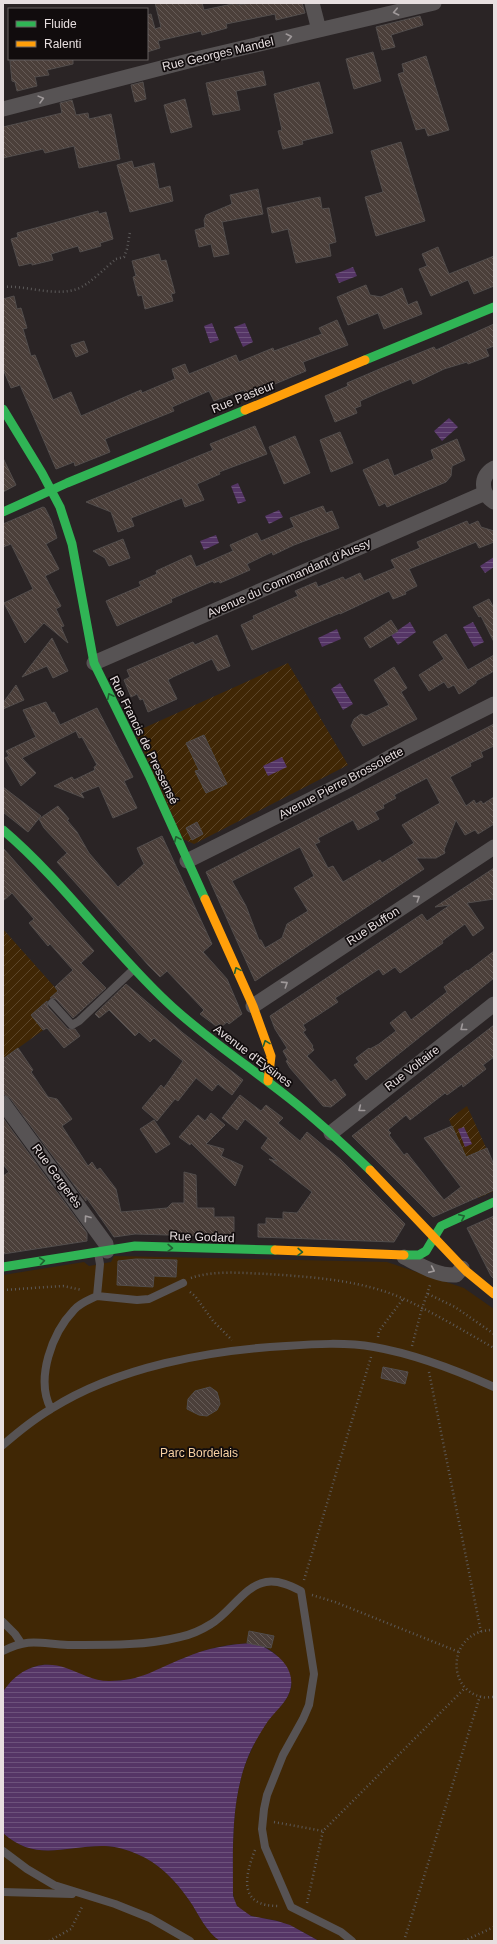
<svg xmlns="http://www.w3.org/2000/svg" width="497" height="1944" font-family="Helvetica,sans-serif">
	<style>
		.park { fill: #402705 }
		.garden { fill: url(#garden-furrows) }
		.water { fill: url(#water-rules) }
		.building { fill: url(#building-back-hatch); stroke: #524d4c; fill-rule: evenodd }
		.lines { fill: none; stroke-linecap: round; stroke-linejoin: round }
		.path { stroke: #5c5a5a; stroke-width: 2.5; stroke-dasharray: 1 3; stroke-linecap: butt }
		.lane { stroke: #575354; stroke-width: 8 }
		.street { stroke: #575354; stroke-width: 15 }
		.fast { stroke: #30b455; stroke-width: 9 }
		.slow { stroke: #ff9f0a; stroke-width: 9 }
		.oneway { stroke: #9f999a }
		.oneway2 { stroke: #206031 }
		.labels { text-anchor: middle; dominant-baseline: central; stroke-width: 3.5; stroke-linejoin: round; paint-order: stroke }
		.street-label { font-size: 12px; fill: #e7dfe0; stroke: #110c0d }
		.park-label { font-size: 12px; fill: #f8d1a3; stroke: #110c0d }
	</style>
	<defs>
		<pattern id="garden-furrows" width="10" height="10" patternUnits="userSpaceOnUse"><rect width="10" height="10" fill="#402705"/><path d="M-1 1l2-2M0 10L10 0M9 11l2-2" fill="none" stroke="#5c4629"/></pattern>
		<pattern id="water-rules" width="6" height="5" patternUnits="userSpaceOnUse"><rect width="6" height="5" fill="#553566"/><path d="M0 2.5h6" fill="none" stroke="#6d527c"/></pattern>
		<pattern id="building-back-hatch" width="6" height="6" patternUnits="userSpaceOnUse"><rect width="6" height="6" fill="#4b3f3a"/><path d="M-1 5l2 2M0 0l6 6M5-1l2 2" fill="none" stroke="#655a56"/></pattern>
	</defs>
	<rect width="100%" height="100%" fill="#2a2425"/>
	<!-- park -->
	<path class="park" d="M114,1256L387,1262L464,1288L494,1309V1941H319C306,1933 293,1926 278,1921C265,1917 247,1919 238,1907C231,1898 233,1883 233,1872C233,1831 233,1786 252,1749C257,1737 264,1725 272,1715C280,1707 288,1700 291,1688C295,1670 272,1646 255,1643C250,1642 243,1644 238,1644C220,1645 201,1651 184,1658C163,1666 146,1679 123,1680C114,1681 105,1682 96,1680C81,1677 67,1668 52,1665C33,1661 13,1677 3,1692V1275L84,1262L89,1266L111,1262Z
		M3,1833C36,1863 66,1845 105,1846C115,1846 128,1850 137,1854C159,1863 176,1881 189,1900C199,1914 205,1931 220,1941H3Z"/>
	<!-- garden -->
	<path class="garden" d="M288,663L348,765L194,844L183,839L135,732Z
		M3,929L59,992L40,1007L53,1023L3,1059Z
		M467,1106L494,1165V1191L478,1198L449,1119Z"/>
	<!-- water -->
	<path class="water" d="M353,267L357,276L339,283L335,274Z
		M212,323L219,340L210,343L204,326Z
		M245,323L253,342L243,347L234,327Z
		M449,418L458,427L442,441L434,431Z
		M238,483L246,501L238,504L231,486Z
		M279,510L283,517L269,524L265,516Z
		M216,535L219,543L204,550L200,541Z
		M494,557V567L485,573L480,566Z
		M410,622L416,632L398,645L391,635Z
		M473,622L484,642L474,647L463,627Z
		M337,629L341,639L322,647L318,638Z
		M340,683L353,704L343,710L331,689Z
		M282,757L287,767L268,776L263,766Z
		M464,1127L472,1144L465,1147L458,1129Z
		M255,1643C272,1650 294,1664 291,1686C289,1701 276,1710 268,1721C262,1730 256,1740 251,1750C230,1795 233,1848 233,1896L237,1906L251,1916L277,1921L290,1925L319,1941H220C205,1931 199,1914 189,1900C176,1881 159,1863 137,1854C128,1850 115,1846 105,1846C66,1845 36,1863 3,1833V1692C17,1670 40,1659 66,1668C81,1673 93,1681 109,1681C142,1681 155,1669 184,1658C207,1648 230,1644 255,1643Z"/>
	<!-- building -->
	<path class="building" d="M155,3H202L204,10L237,3V5L252,3H302L305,13L276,20L275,14L226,24L227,28L202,35L201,31L158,41L160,48L147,52V15L151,14L155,29L161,27Z
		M420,16L423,25L391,35L395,47L382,50L376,27Z
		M373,52L381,81L354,89L346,59Z
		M426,56L449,130L428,136L425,128L416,130L398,74L404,72L402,64Z
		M20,59H73V64L47,70L49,75L35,77L37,86L17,91L15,82L12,81L10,61Z
		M263,71L266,85L236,91L240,110L213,115L206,83Z
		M143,82L146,99L135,102L131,85Z
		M319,82L333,133L302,141L303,144L283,149L278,131L282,130L274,94Z
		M185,99L192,127L171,133L164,105Z
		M72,100L76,115L88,113L89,119L111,114L120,159L79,168L74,146L45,153L43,149L3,158V127L62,113L60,103Z
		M401,142L425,221L376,236L365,197L383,192L371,151Z
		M132,161L134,168L154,163L159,189L170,186L173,201L130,212L117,165Z
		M258,189L263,214L222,222L229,254L214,257L211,244L199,247L195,230L205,227L204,220L206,215L232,204L230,195Z
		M320,197L322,209L329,208L336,242L329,244L331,256L296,263L288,229L272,233L267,208Z
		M98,211L99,214L106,212L113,239L100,243L101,246L80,252L78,246L51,254L53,260L32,265V263L19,266L11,239L18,237L17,233Z
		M438,247L449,274L494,256V286L474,294L468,280L431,296L419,269L427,266L422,254Z
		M159,254L161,261L166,260L175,293L171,294L173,301L145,309L142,295L138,296L133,277L136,276L132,261Z
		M366,285L370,295L381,297L402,288L408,305L417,301L422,314L384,329L378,313L348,325L337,297Z
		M14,296L17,309L21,308L27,328L23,329L31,356L35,355L53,400L71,392L81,416L141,390L142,393L175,379L172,369L185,364L189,374L236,355L239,362L273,348L274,351L322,334L319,328L337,320L348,345L303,362L306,371L246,396L244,390L214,401L209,391L172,407L174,411L105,439L110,452L75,466L74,462L56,469L20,385L11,388L3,369V299Z
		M494,324V346L486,349L489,356L468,364L467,362L444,369L413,384L411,379L380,392L360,401L361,406L355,408L357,413L335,422L325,396L348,386L347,383L382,368L434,347L436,350Z
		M84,341L88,352L76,357L71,345Z
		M255,426L267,454L219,472L220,474L197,484L204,500L185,507L182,498L131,518L134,526L118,532L111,512L86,502L213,450L210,444Z
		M340,432L353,463L331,472L320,440Z
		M295,436L310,473L284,484L269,447Z
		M457,439L465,460L452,466L451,476L446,482L387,507L385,503L379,506L363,470L388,459L394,476L434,459L431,450Z
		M3,458L16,485L3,492Z
		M323,506L326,513L332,511L339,528L294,545L273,555L272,552L247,564L250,570L220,583L219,581L214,583L213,581L171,599L172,602L117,626L106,601L141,586L139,582L157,574L156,571L191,555L196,567L233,551L230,545L257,533L261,541L294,527L290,518Z
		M43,507L45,508L51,520L57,538L46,544L59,569L45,576L61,606L56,609L64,626L61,627L68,643L44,623L25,643L4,603L33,589L11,544L3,547V524Z
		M467,521L469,525L478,521L481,527L494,531V542L479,548L476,542L409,569L417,586L405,592L406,594L393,599L389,591L340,614V613L252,650L241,625L254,619L253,616L298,596L295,591L316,582L318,587L343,577L345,580L360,573L364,581L395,568L391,560L420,548L417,542Z
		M123,539L130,558L109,566L105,558L93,551Z
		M489,599L494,608V642L481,616L479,617L473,607Z
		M391,620L398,631L370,648L364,638Z
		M446,634L468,670L494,655V671L476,681V683L459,694L454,685L448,688L444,682L429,691L419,675L444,659L433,642Z
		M217,635L230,666L218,671L212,659L173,677L168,680L177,699L148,712L143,699L140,700L137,694L131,697L124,680L130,677L127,670L193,642L195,645Z
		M52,638L68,671L53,678L47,666L22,677Z
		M394,667L407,688L401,692L417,719L363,746L351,726L354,719L361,714L366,716L389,705L374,680Z
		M16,685L24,700L3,709V703Z
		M46,702L52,713L54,712L60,725L97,708L133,777L124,781L137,808L113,818L99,786L81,793L84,798L54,786L72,777L74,780L95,770L94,767L97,765L82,737L79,738L76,731L22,758L36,773L21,786L5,758L9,756L6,751L36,737L23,710Z
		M494,724V746L481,752L483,757L470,763L471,766L450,777L466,806L474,800L476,804L481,801L483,804L494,797V824L478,834L475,830L465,835L456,820L444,850L445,853L436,858H416L424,869L255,981L206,872ZM427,778L440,803L402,825L414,843L382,863L380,860L343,882L333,866L328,868L315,844L320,842L318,838L353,820L358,830L379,819L375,812L384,808L383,805L396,798L394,795ZM300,847L314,876L294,888L308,911L287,924L282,938L265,948L261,940H259L246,906L232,881Z
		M204,735L227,784L206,793L195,771L199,770L186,743Z
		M3,787L41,816L28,832L3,812Z
		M58,806L69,819L67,820L77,832L89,853L118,887L144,864L137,848L162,836L212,944L203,952L227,979L242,1014L229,1024L227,1022L221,1027L219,1024L216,1026L200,1014L204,1010L167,971L160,977L149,966L57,862L67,853L44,828L39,819Z
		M197,822L203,834L192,840L186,828Z
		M3,848L94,951L81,963L106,988L73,1018L56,999L50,998L58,991L55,987L73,970L50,944L48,946L29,923L34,919L12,893L3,901Z
		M494,868V899L467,903L484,928L473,936L465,924L442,941L443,943L400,973L395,967L383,975L379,969L335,998L338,1002L303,1025L306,1030L303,1032L313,1046L312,1047L314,1050L307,1056L331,1082L335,1079L346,1095L331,1107L323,1106L290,1068L286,1061L288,1060L283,1051L287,1048L275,1029L270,1016L422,914L427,921L450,905L435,907Z
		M494,951V978L366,1080L354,1065L359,1062L356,1058L369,1048L370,1049L379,1044L396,1031L390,1023L405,1011L411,1020L447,992L444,987L467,970L468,971Z
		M126,984L183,1033L243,1080L232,1095L218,1084L212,1091L196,1078L178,1101L175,1099L157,1121L142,1108L161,1085L164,1088L183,1061L154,1038L150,1042L139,1032L135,1036L109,1010L99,1018L95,1014Z
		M47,1001L48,1007L68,1029H75L80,1036L64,1048L47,1028L43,1030L31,1015Z
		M494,1025V1057L483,1065L486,1069L463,1087L462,1084L447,1095L445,1093L410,1120L406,1115L388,1130L391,1133L389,1135L404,1155L407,1153L444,1200L461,1187L424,1138L452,1126L466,1157L487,1148L494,1165V1190L433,1217L352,1136Z
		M18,1048L33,1070L31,1072L48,1097L57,1099L72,1119L62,1126L88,1166L92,1162L97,1170L100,1168L116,1189L121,1212L167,1208L172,1203H184V1172L196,1175L197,1208H214V1217H234V1237L135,1234L114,1237L86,1197V1201L10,1098L3,1094V1059Z
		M240,1095L261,1111L266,1105L283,1118L278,1123L300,1141L307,1132L341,1160L405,1224L394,1242L258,1237V1224H266V1218L283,1219V1212L297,1213L312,1192L269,1159L277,1161L261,1148L268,1138L245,1119L237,1130L222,1118Z
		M211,1113L225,1125L206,1144L224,1149L221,1156L243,1166L235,1186L191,1143L190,1145L179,1137L198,1115L205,1121Z
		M3,1118L87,1233V1241L3,1254V1176L9,1172L3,1164Z
		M154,1120L170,1144L156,1153L140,1129Z
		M494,1216V1279L491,1276L467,1228Z
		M136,1259L177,1260L176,1277L154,1276L153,1287L117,1285L118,1261Z
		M383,1367L408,1372L405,1384L381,1378Z
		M210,1387L217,1392L219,1399L220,1404L217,1410L207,1416L199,1415L187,1409L188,1399L195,1391Z
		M249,1631L274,1636L271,1648L247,1643Z"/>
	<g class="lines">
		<!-- path -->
		<path class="path" d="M3,287C27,285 53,297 77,289C89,285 106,267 116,259L124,257L127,249L130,232
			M191,1278C214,1270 243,1273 267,1274C313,1277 362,1280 404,1299C434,1313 464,1331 494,1348
			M3,1290L63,1286L82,1290
			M190,1292L195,1296L213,1321L232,1340
			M428,1294L455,1307L494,1334
			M422,1309L430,1285
			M378,1337L379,1331L403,1299
			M412,1346L422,1308
			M429,1372L481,1632
			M304,1580L371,1357
			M312,1595L335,1602L459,1652
			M494,1630C449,1629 444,1689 482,1697C485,1698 490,1697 494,1697
			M274,1822L323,1831L465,1688
			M255,1850C244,1878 239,1906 278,1906
			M307,1903L323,1831
			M49,1941L71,1929L83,1905
			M404,1941L480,1696
			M464,1941L494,1927"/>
		<!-- lane -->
		<path class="lane" d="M52,1003L72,1025L79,1021L134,969
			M98,1253L100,1264L97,1296L137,1300L149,1299L183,1283
			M51,1409C35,1379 52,1333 74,1310C80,1303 89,1300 97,1296
			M3,1445C18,1432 34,1419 51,1409C117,1367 210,1350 286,1346C315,1344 345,1342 374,1347C415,1354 456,1370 494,1387
			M3,1622L15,1634L21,1643
			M3,1651C30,1637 41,1644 68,1645C105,1645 144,1646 180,1637C190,1635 203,1629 211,1624C229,1614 245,1585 266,1582C279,1580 291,1586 301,1591L314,1674L309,1705L303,1719L283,1755L267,1795L264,1809L262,1829L265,1847L291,1907L341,1932L352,1941
			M3,1851L27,1869L54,1885L115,1904L150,1918L190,1941
			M3,1892L72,1894"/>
		<!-- street -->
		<path class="street" d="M312,3L319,30
			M3,109L200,58L434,3
			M494,468C479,476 481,494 494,502
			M94,663L485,493
			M187,861L348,781L408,747L494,704
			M253,1006L494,847
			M3,1103L106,1244L107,1251
			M331,1133L494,1004
			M404,1257C420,1265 437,1276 456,1275L462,1268"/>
		<!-- fast -->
		<path class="fast" d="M365,360L494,307
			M3,409L42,473L60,507L72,544L94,663L149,775L205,899
			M3,512L67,483L245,410
			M3,830C64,882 109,948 168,1003C205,1038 249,1066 289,1098C317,1120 344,1145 370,1170
			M404,1255H419L426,1251L441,1226L494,1202
			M3,1267L135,1246L275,1250"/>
		<!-- slow -->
		<path class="slow" d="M245,410L365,360
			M205,899L253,1006L271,1056L268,1081
			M370,1170L466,1271L494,1294
			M275,1250L404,1255"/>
	</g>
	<!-- one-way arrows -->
	<defs><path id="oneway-chevron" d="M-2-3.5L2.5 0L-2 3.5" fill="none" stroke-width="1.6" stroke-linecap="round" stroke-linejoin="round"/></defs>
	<g class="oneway">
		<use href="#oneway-chevron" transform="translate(396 12) rotate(167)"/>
		<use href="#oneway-chevron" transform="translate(289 37) rotate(-13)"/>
		<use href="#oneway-chevron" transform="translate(41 99) rotate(-15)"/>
		<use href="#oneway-chevron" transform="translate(417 898) rotate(-33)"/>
		<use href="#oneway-chevron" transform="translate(285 984) rotate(-33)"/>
		<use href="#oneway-chevron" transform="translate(463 1028) rotate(142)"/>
		<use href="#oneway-chevron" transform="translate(361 1109) rotate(142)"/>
		<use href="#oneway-chevron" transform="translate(87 1218) rotate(-126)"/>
		<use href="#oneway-chevron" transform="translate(432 1270) rotate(24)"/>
	</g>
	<g class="oneway2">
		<use href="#oneway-chevron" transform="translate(110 696) rotate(-116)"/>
		<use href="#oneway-chevron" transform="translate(177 839) rotate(-114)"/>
		<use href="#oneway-chevron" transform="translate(237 970) rotate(-114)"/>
		<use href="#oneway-chevron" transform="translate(266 1043) rotate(-110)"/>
		<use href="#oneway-chevron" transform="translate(462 1217) rotate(-24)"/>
		<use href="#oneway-chevron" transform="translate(170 1248) rotate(2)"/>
		<use href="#oneway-chevron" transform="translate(300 1252) rotate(2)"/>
		<use href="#oneway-chevron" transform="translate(42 1261) rotate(-8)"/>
	</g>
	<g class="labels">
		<!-- street labels -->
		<g class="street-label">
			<text transform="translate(218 54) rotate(-13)">Rue Georges Mandel</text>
			<text transform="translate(243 397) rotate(-22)">Rue Pasteur</text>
			<text transform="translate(289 578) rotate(-24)">Avenue du Commandant d'Aussy</text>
			<text transform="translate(144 740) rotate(64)">Rue Francis de Pressensé</text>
			<text transform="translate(341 783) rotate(-28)">Avenue Pierre Brossolette</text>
			<text transform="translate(373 926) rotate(-33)">Rue Buffon</text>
			<text transform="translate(253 1056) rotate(37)">Avenue d'Eysines</text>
			<text transform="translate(412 1068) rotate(-38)">Rue Voltaire</text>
			<text transform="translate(57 1176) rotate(54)">Rue Gergerès</text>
			<text transform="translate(202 1237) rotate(2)">Rue Godard</text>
		</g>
		<!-- park labels -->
		<g class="park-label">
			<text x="199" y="1453">Parc Bordelais</text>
		</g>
	</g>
	<!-- border -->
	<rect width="497" height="1944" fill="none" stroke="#e7dfe0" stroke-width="8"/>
	<!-- legend -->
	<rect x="8" y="8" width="140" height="52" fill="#110c0d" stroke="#676061"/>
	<rect x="16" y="21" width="20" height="6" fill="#30b455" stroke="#676061"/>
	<text x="44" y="28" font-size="12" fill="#e7dfe0">Fluide</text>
	<rect x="16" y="41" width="20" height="6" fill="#ff9f0a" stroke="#676061"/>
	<text x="44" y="48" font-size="12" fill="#e7dfe0">Ralenti</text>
</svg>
